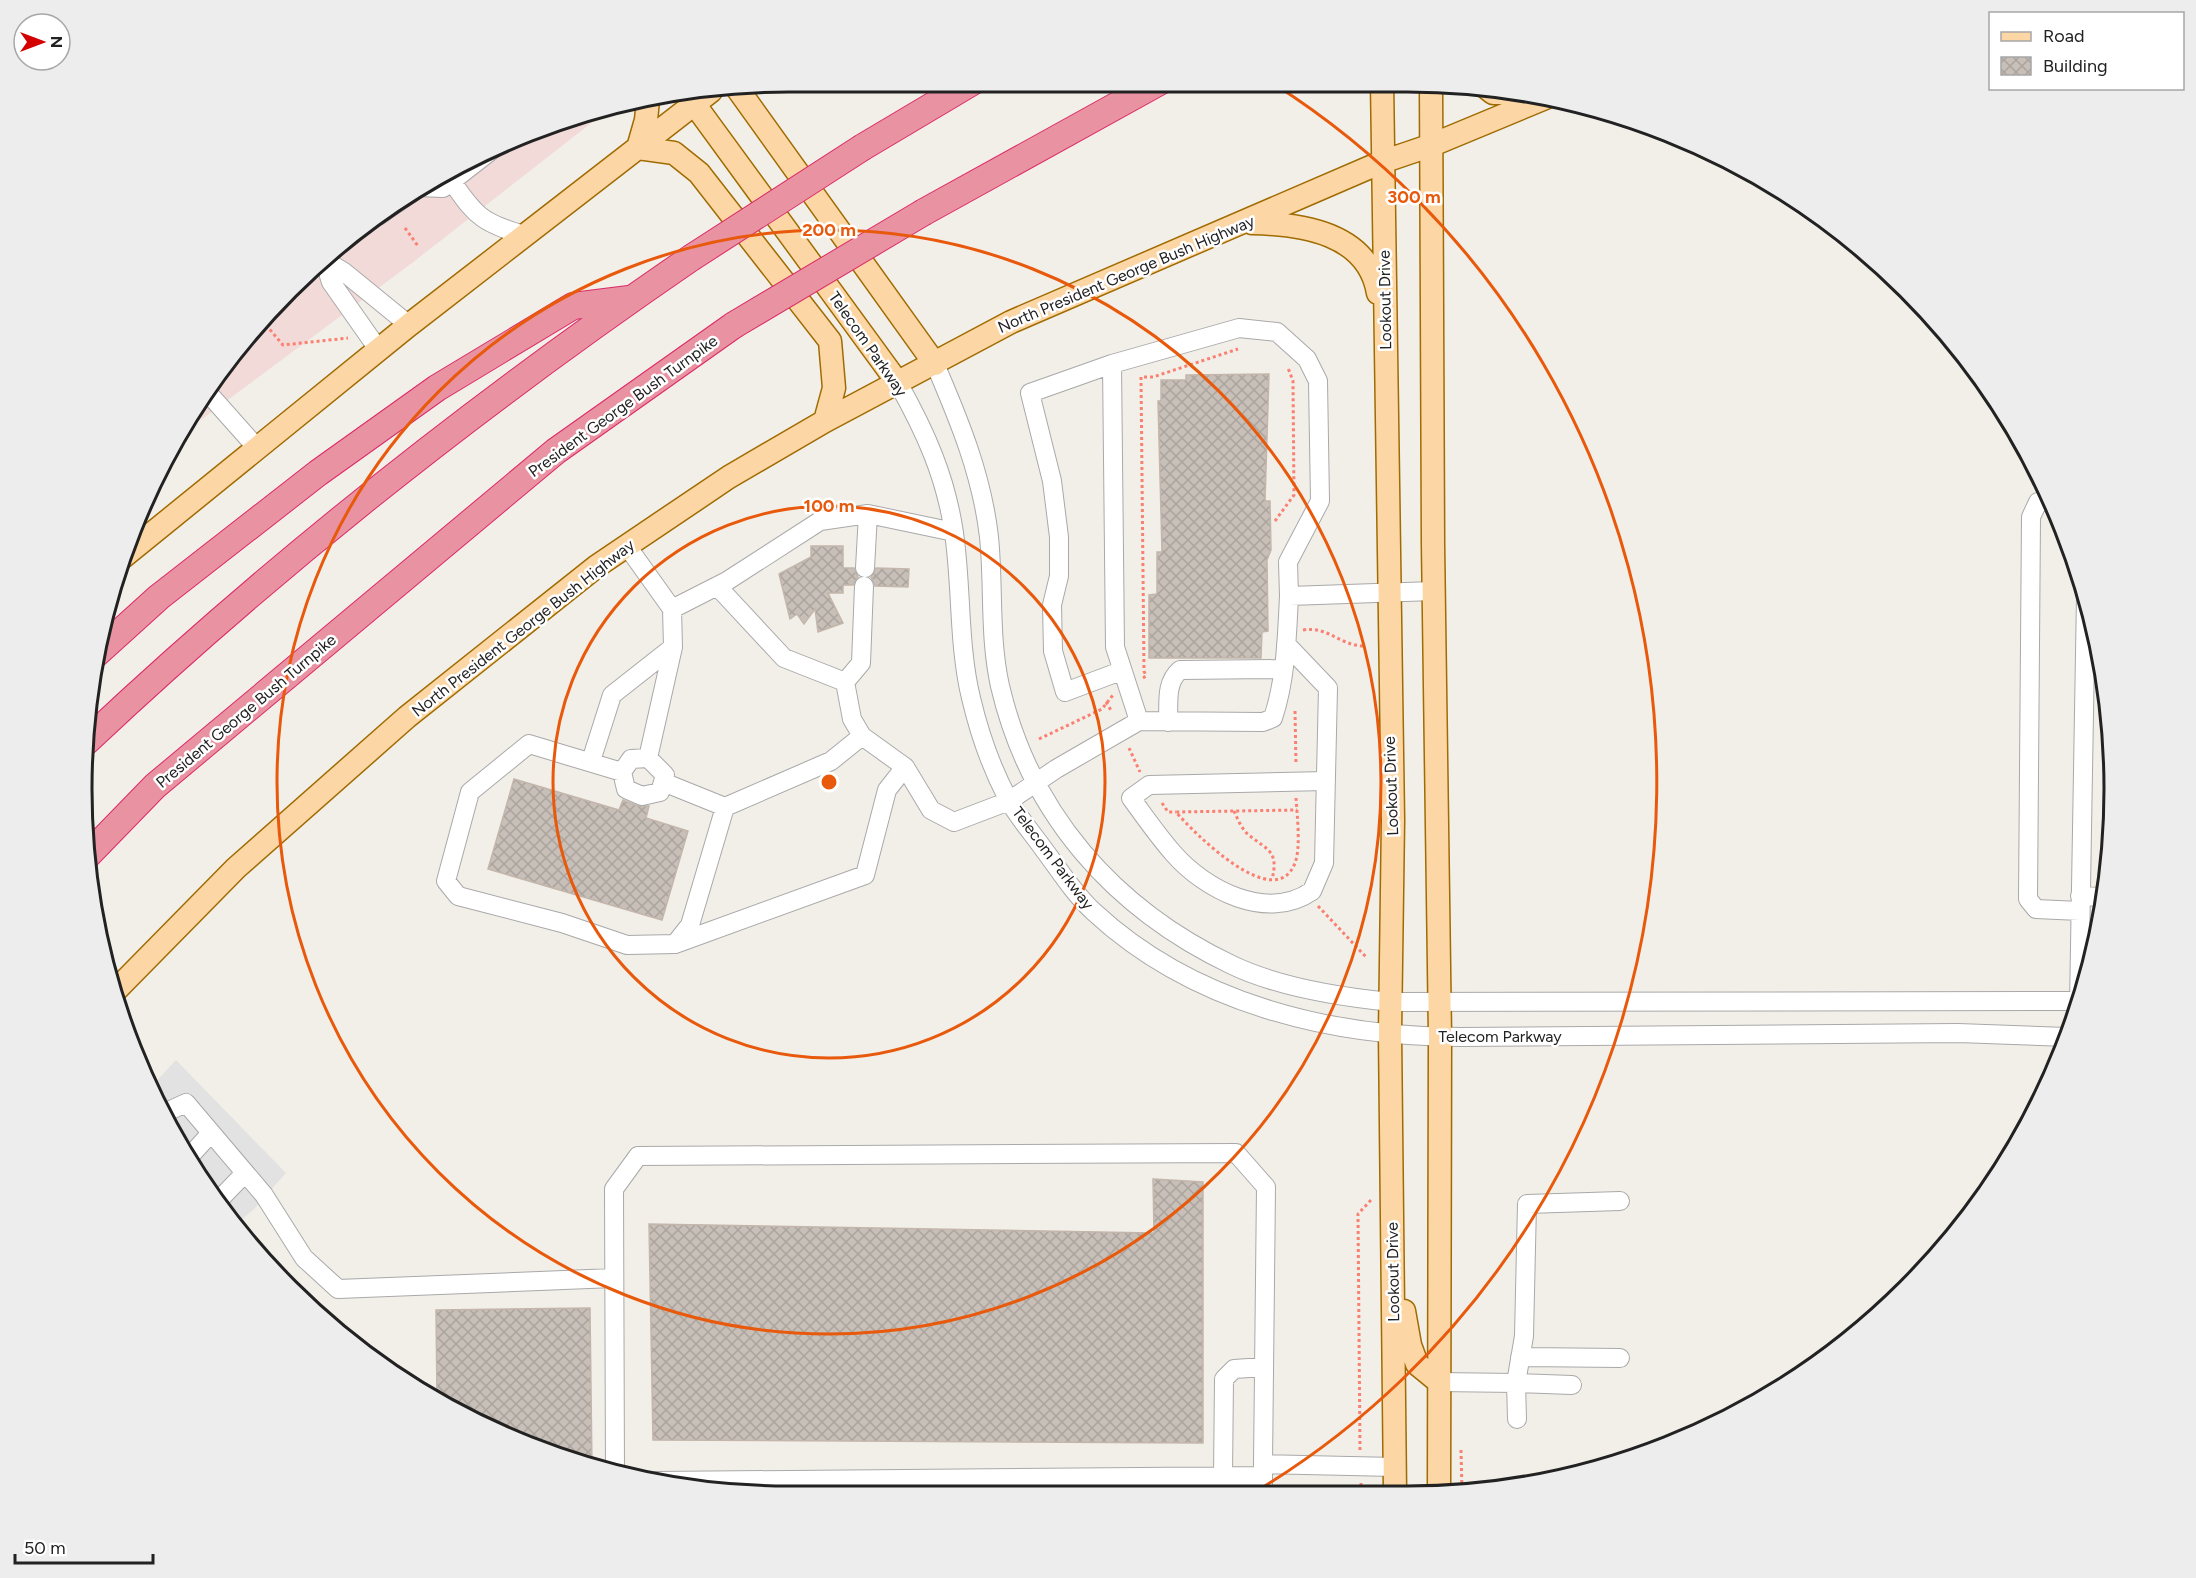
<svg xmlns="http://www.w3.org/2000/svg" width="2196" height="1578" font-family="Figtree,sans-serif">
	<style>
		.commercial { fill: #f2dad9 }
		.parking { fill: #e2e2e2 }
		.building { fill: url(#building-cross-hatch); stroke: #c4b6ab; stroke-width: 1.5 }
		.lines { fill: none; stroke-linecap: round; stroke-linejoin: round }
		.minor-casing { stroke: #a9a9a9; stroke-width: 20 }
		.major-casing { stroke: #a06b00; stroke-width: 25 }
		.highway-casing { stroke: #dc2a67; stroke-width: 28 }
		.path { stroke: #fa8072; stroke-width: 3; stroke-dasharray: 3 3; stroke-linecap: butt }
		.minor { stroke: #fff; stroke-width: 18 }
		.major { stroke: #fcd6a4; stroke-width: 22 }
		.highway { stroke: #e892a2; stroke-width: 26 }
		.highway-bridge-casing { stroke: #dc2a67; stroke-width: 28; stroke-linecap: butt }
		.highway-bridge { stroke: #e892a2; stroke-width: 26 }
		.ring { fill: none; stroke: #e8590c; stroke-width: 3 }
		.labels { text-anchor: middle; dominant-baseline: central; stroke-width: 5; stroke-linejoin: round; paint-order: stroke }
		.street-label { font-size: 16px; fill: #222; stroke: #fff }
		.rim { fill: none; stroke: #222; stroke-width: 3 }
		.centre { fill: #e8590c; stroke: #fff; stroke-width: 3 }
		.ring-label { font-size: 18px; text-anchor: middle; font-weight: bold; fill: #e8590c; stroke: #fff; stroke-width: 5; stroke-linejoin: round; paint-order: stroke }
	</style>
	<defs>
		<pattern id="building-cross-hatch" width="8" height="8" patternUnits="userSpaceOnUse" patternTransform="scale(1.5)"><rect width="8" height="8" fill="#c7bfb8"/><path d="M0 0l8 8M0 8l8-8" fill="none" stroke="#aba49e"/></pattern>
	</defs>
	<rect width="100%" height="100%" fill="#f2efe9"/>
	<!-- commercial -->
	<path class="commercial" d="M599,108V117L412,263L201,420L196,414L256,322L396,200L476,154Z"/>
	<!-- parking -->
	<path class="parking" d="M176,1060L286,1173L253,1210L236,1224L154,1102L149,1089Z"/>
	<!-- building -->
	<path class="building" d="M1269,374L1265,501H1270L1271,550L1267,560L1268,631L1262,632L1261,658H1149V595L1157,594V552H1162L1158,401H1161V380H1186V375Z
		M811,546H843V568H854L858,577L853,585H843V593H828L843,623L818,632L815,609L804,624L797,614L790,619L779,574L811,557Z
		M876,568L909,569L908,587L875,586L871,577Z
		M514,779L619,810L623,800L638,806H649L646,818L688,831L662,920L488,869Z
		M1153,1179L1203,1182V1443L653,1440L649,1224L1154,1233Z
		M590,1308L592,1468L476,1424L437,1400L436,1310Z"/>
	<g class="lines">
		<!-- minor casing -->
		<g class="minor-casing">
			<path id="minor" d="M453,183C478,220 484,222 526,236
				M419,187L443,188L497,146
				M378,216L420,187
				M326,261L344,272L409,325
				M325,263L331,282L378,349
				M935,364C959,420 982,475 989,537C994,586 989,636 1000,686C1030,814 1114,909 1232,965C1278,987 1341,997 1391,1002L2080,1001
				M1112,364L1030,393L1052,481L1059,537V576L1052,605L1053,651L1065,692L1121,671
				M898,383C925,431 946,477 954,533C962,588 958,644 971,698C979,732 992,769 1008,799C1018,817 1033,834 1045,851C1060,871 1075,895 1094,912C1192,1003 1330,1037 1461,1037L1958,1033L2067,1037
				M209,394L257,448
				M2051,502H2038L2031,517L2028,899L2036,909L2080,911
				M627,546L672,609
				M865,568L868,514
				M717,586L784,658L845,682L852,719L862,736L905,767L931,810L954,822L1009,801L1056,769L1139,721L1263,722L1273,718C1286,679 1287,636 1289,596L1434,591
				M1286,644L1328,688L1324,863L1312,891C1267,922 1205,890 1173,853C1158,836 1145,817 1131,798L1149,785L1326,781
				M845,682L861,663L864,586
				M1139,721L1115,647L1112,364L1239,328L1277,332L1307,359L1318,381L1320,501L1288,562L1289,596
				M1168,722C1169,703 1165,683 1180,670L1283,669
				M648,758L665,775L660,792L642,796L626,789L622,772L631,759L648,758L673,647L672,609L727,581L820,521L868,514L954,532
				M591,761L612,695L673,647
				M622,772L529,744L470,792L446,881L458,896L562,923L627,945L675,944L690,925L725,807L663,782
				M725,807L831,761L862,736
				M2080,896L2103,897
				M675,944L865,875L887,790L905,767
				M2079,1005L2086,596
				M162,1114L186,1103L264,1195L304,1258L338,1289L614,1278
				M190,1156L211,1133
				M219,1200L245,1173
				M1520,1357L1620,1358
				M1439,1382L1516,1383L1517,1419
				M1572,1385L1516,1383L1524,1336L1527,1204L1620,1201
				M1263,1464V1492
				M615,1474L614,1189L638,1156L1236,1153L1266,1187L1263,1464L1395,1467
				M1223,1476L1224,1379L1234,1369L1264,1367
				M656,1481L1263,1476"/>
		</g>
		<!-- major casing -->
		<g class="major-casing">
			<path id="major" d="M1382,81L1393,820L1390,1033L1395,1492
				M1431,83L1433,544L1440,1037L1439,1491
				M737,88L935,364
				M1488,89L1493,93H1524
				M687,94L898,383
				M648,100L646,120L638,148L674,153L699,173L830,341L834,388L825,421
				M1252,223C1302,224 1368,233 1378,293
				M123,557L409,325L711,91
				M113,993L236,868L407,717L597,566L729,477L825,421L1011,322L1382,162L1432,145L1550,96
				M1404,1311L1410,1345L1417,1364L1439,1382"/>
		</g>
		<!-- highway casing -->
		<g class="highway-casing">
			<path id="highway" d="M863,147L974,81
				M924,212L1161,81
				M96,654L159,597L318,473L437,388L573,306L629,299
				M87,741C275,564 478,404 691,258
				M87,856L155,786L556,451L734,325"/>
		</g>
		<!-- path -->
		<path class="path" d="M405,228L418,246
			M266,325L283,345L348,338
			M1275,521L1294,495L1293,381L1288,368
			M1303,630C1328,626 1339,645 1363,646
			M1143,678L1146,676L1144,671L1141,377H1153L1238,349
			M1106,702L1112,712
			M1295,711L1296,765
			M1039,739L1102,709L1113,695
			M1129,748L1140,772
			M1296,798C1297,814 1301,848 1295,863C1275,915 1193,832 1176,812L1297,810
			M1162,803L1168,812H1176
			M1234,811C1238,820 1242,830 1250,836C1268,850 1279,852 1272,879
			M1318,906L1366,957
			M1360,1450L1358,1214L1371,1200
			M1461,1450L1462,1491
			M1361,1483V1492"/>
		<!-- minor -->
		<use href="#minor" class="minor"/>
		<!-- major -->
		<use href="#major" class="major"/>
		<!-- highway -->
		<use href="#highway" class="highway"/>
		<!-- highway-bridge casing -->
		<g class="highway-bridge-casing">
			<path id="highway-bridge" d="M691,258L863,147
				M734,325L924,212"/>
		</g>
		<!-- highway-bridge -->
		<use href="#highway-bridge" class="highway-bridge"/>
	</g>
	<!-- distance rings -->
	<g class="ring">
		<circle cx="829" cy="782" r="276"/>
		<circle cx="829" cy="782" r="552"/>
		<path d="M1274 84A828 828 0 0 1 1255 1492"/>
	</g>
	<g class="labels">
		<!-- street labels -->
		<g class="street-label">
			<text transform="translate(1126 274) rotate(-23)">North President George Bush Highway</text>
			<text transform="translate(1385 300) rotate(-91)">Lookout Drive</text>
			<text transform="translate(868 344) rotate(55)">Telecom Parkway</text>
			<text transform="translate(623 406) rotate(-36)">President George Bush Turnpike</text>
			<text transform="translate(523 628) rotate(-38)">North President George Bush Highway</text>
			<text transform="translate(246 711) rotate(-40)">President George Bush Turnpike</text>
			<text transform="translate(1391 786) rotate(-92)">Lookout Drive</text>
			<text transform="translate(1053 858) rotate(53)">Telecom Parkway</text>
			<text x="1500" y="1036">Telecom Parkway</text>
			<text transform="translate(1393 1272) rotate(-91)">Lookout Drive</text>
		</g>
	</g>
	<!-- crop -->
	<path d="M0 0H2196V1578H0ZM789 92H1407A697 697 0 0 1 2104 789V789A697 697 0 0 1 1407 1486H789A697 697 0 0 1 92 789V789A697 697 0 0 1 789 92Z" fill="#ededed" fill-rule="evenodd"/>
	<path class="rim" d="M789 92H1407A697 697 0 0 1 2104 789V789A697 697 0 0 1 1407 1486H789A697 697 0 0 1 92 789V789A697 697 0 0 1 789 92Z"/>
	<circle cx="829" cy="782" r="9" class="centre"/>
	<g class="ring-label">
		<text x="1414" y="203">300 m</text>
		<text x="829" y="236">200 m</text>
		<text x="829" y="512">100 m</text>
	</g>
	<!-- legend -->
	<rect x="1989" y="12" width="195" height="78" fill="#ffffff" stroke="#a7a7a7" stroke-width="1.5"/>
	<rect x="2001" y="32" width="30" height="9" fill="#fcd6a4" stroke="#a7a7a7" stroke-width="1.5"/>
	<text x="2043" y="42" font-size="18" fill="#222222">Road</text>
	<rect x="2001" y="57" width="30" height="18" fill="url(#building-cross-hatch)" stroke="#a7a7a7" stroke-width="1.5"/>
	<text x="2043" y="72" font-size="18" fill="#222222">Building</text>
	<!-- north arrow -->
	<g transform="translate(42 42) rotate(90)"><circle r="28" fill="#ffffff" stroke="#a7a7a7" stroke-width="1.5"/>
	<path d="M0-4.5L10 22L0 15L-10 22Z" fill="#d40000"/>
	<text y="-9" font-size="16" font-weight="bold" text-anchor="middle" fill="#222222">N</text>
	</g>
	<!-- scale -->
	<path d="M15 1554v9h138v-9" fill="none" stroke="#222222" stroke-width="3"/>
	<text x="24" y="1554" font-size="18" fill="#222222" stroke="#ffffff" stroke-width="4.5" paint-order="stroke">50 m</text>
</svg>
